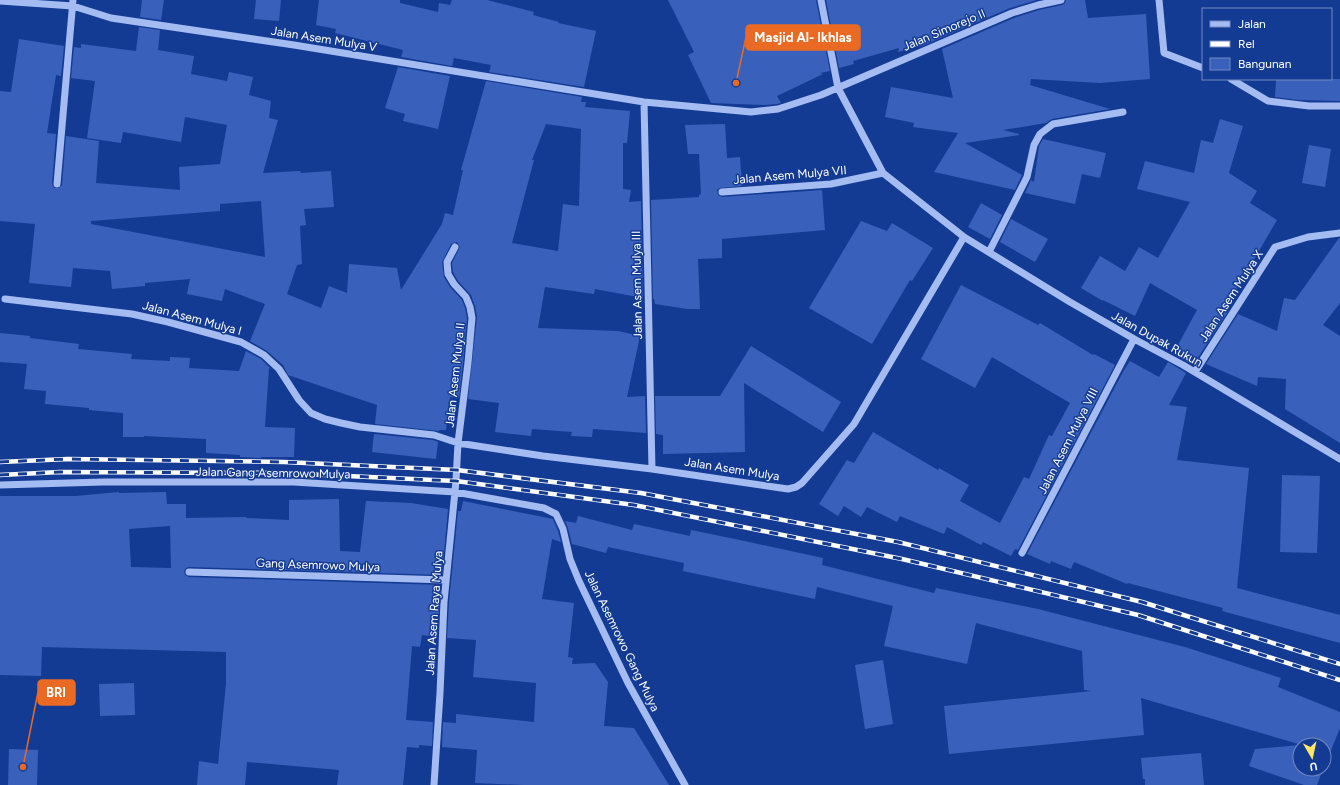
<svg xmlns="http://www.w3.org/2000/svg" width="1340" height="785" font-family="Figtree,sans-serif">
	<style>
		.building { fill: #3961bb; fill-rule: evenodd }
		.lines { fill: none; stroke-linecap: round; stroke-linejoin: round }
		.minor { stroke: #a4bcf2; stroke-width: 7 }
		.rail-casing { stroke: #fff; stroke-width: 4.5 }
		.rail { stroke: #143b94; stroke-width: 3; stroke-dasharray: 9; stroke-linecap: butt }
		.labels { text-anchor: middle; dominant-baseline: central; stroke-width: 3; stroke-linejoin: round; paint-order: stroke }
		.street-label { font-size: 12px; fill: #fff; stroke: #143b94 }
		.leader { fill: none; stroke: #ea6a24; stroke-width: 1.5 }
		.callout-dot { fill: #ea6a24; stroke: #143b94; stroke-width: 1.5 }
		.callout { fill: #ea6a24; stroke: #ea6a24; stroke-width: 1.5 }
		.callout-label { font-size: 13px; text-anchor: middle; font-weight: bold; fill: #fff }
	</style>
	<rect width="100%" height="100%" fill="#143b94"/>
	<!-- building -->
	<path class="building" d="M142,0H164L161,20L140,17Z
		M256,0H281L279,21L254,19Z
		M319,0H400V3L438,12L439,3L450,5L452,0H487L534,12L533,15L559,22L558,23L596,31L584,87L489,72L491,65L454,58L452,66L401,57L403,50L335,33L336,29L316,25Z
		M668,0H816L830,71L820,73L823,74L777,96L781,103L777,104L764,105L711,103L688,55L694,52Z
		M826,0H1037L1010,8L922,46L898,52L899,48L853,61L854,64L839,68Z
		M1066,0H1085L1088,18L1146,14L1150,79L1100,83L1031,79L1030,85L1110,109L1052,119L1046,123L1003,130L1019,134V135L965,143L1022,175L1015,190L934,172L958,133L913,127L914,123L885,117L891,87L953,98L942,49L1014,18L1039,10L1062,5L1065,3Z
		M139,27L160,30L158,50L194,56L191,74L227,81L229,72L253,77L249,95L271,101L269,118L278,120L263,173L300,171L301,173L331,171L334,207L304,209L306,225L300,226L302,264L297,265L287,294L321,308L329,286L347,293L349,264L397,268L401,290L442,224L445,213L453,215L463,170H461L486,81L582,97L581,102H586L585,107L630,111L627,143H623V189L631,190L629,202L641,201L643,298L595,289L594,294L545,287L538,328L618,331L640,336L627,397L645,396L646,433L593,429L592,437L571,436L572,432L532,429L531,436L495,432L499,403L468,399L477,317L475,306L471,295L458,281L453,272L452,263L460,247L457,242L453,243L451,244L442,262L444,277L450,287L462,300L465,308L467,318L463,362L459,398L450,397L446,430H439V431L375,424L377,405L288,375L283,365L267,351L250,341L265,304L225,289L222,301L187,294L190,279L145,283V286L112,289L110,271L73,268L71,287L29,283L35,224L0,221V91L11,92L19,39L64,46L61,76L56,75L47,133L56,134L52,184L54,188H59L62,185L66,136L99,141L96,183L180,190L179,167L220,164L227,125L185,117L181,142L123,132L121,143L87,138L95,81L71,78L74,47L81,48V44L136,51ZM546,124L581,129L579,206L563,204L558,251L512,243L534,160H532ZM261,201L265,257L91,224V221L220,211V204Z
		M398,67L450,76L438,129L403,121L405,114L385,108Z
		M1276,79H1340V101L1298,100L1275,97Z
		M1220,119L1243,126L1229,173L1257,191L1250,203L1277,220L1225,309L1229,310L1193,365L1173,354L1197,310L1150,283L1135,316L1103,300V301L1081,288L1100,256L1125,271L1139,247L1158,258L1190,202L1137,189L1145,161L1194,173L1201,140L1213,143Z
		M725,124L727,158L740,157L742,186L720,188L717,190L718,195L722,197L822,190L825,230L722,239V258L698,259L700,309H687L655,304L654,299H653L651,200L699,197V195L701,194L699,154H688L685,125Z
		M1043,139L1106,153L1100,178L1082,174L1075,204L1025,193L1031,180L1034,182L1039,146Z
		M1309,145L1331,149L1325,187L1302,183Z
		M981,203L1002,215L990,239L968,227Z
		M1011,219L1048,239L1035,262L1000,242Z
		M861,221L887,231L892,223L933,248L912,281L910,280L872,344L809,308Z
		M1339,238H1340V303L1323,325L1340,336V443L1285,409L1286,379L1258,377L1257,386L1206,364L1238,314L1277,331L1284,298L1295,300Z
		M961,285L1038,325L1040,323L1093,355L1094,354L1115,365L1018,550L1015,549L1011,556L983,542L981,545L947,527L944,534L900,516L897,522L867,507L861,517L844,506L838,516L819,504L847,460L854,463L873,432L938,470L939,468L969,485L960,501L1000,523L1024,477L1029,479L1049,435L1052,436L1070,403L992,357L975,388L921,359Z
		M0,333L30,336V338L79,344L78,349L132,354L131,359L170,361V357L190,358L189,368L239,371L246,351L261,359L271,369L269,368L265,427L295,428L294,457H261V458L240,457V455L206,453V439L144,436V437H123V413L89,410V408L45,404L46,391L24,389L27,364L0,362Z
		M751,346L841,402L823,432L744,383L745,452L663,454V435L656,434L655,396H720Z
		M1130,361L1159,377L1168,362L1186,373L1169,405L1187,407L1177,460L1249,468L1237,588L1340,615V643L1222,611L1223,608L1128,583L1127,584L1074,562L1071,569L1051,561L1050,564L1027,554L1124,370Z
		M374,434L433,440L438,442L436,459L372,452Z
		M1282,475L1320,476L1317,553L1280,552Z
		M119,492V493L166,492L167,504H186V518L246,517V518L289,520V500L339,499L340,551L360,552L366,501L411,503L448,509L442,575L189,567L186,568L184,571L185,575L189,577L441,585L437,637L422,635L420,647L412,646L406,720L433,722L432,746L419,745V748L407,747L403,785H337L339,770L247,762L245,785H197L199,761L218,764L226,684V652L42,647L41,676L0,675V496H76ZM170,526L171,568L131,567L129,529Z
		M463,501L553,519L558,531L561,542L552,539L542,599L574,603L568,657L573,658L572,664L595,663L608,682L604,726L634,728L669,785H524L475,783L477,750L442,747L443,722L456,723V714L534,722L536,683L473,677L476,640L447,638L449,602L458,511H461Z
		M578,516L632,530L634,524L690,536L691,530L735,539L823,558L822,565L934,593L936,588L1038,609L1185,647L1281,678L1278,687L1340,712V728L1324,768V745H1302L1141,698L1144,735L949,754L944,706L1092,691L1084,690L1082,651L976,623L967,664L884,646L893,606L817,587L815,599L683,571L684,563L608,547L606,553L572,544L568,528L565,521L576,523Z
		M883,660L893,724L865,729L855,665Z
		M134,683L135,715L100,716L99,684Z
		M1300,745V769H1323L1317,785H1304L1249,766L1255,749Z
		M9,749L38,750L37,785H8Z
		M1201,753L1204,785H1145V779H1143L1141,758Z"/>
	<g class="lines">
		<!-- minor -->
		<path class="minor" d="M821,0L838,88L883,173L964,237L1070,302L1136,340L1183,365L1340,459
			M1159,0L1164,53L1203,68
			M0,1L73,6L111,18L294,45L644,102L751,112L778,109L821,95L1012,13L1038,5L1061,0
			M1231,79L1268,101L1309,106H1340
			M644,102L652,469
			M57,184L73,0
			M722,192L831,184L883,173
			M989,252L1027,177L1034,145L1040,134L1053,124L1123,112
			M5,299L132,314L168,322L241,342L264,355L279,369L299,400L311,413L325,419L341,423L360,427L434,435L458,443L543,456L652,469L788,489L796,487L802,483L854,424L964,237
			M1195,372L1275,247L1308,237L1340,233
			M0,485L103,482H294L455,492L544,508L556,514L563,529L570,559L579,581L628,683L685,785
			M1022,553L1134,339
			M189,572L446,580
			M434,785L440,693L444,602L456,481L458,443L468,363L472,318L470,307L466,297L454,284L448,274L447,262L455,247"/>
		<!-- rail casing -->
		<g class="rail-casing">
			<path id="rail" d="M0,462L68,459L284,462L457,470L641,493L898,542L1142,602L1340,664
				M0,475L60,472L282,473L456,481L634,505L902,559L1138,615L1340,680"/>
		</g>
		<!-- rail -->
		<use href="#rail" class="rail"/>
	</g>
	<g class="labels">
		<!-- street labels -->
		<g class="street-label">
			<text transform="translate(944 30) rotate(-23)">Jalan Simorejo II</text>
			<text transform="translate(324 39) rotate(9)">Jalan Asem Mulya V</text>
			<text transform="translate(790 175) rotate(-5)">Jalan Asem Mulya VII</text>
			<text transform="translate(637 285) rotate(-91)">Jalan Asem Mulya III</text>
			<text transform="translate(1231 296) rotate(-57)">Jalan Asem Mulya X</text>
			<text transform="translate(192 318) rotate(15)">Jalan Asem Mulya I</text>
			<text transform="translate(1157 339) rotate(29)">Jalan Dupak Rukun</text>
			<text transform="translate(455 375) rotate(-84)">Jalan Asem Mulya II</text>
			<text transform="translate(1068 441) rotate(-63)">Jalan Asem Mulya VIII</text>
			<text transform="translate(732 469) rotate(9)">Jalan Asem Mulya</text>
			<text transform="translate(273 473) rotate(1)">Jalan Gang Asemrowo Mulya</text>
			<text transform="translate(318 565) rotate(2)">Gang Asemrowo Mulya</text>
			<text transform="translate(434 613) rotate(-86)">Jalan Asem Raya Mulya</text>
			<text transform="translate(622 641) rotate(64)">Jalan Asemrowo Gang Mulya</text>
		</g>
	</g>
	<!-- callouts -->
	<path class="leader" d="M736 83L746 37M23 767L38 692"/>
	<g class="callout-dot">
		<circle cx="736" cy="83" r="4"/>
		<circle cx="23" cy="767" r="4"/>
	</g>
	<g class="callout">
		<rect x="746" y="25" width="114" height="25" rx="4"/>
		<rect x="38" y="680" width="37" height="25" rx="4"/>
	</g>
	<g class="callout-label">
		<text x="803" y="42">Masjid Al- Ikhlas</text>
		<text x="56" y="697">BRI</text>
	</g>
	<!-- legend -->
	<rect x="1202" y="8" width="130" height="72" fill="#143b94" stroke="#7289bf"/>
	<rect x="1210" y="21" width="20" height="6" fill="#a4bcf2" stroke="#7289bf"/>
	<text x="1238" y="28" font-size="12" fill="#ffffff">Jalan</text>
	<rect x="1210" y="41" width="20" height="6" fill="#ffffff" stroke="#7289bf"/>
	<text x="1238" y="48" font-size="12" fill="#ffffff">Rel</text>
	<rect x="1210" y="58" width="20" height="12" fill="#3961bb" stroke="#7289bf"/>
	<text x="1238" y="68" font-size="12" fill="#ffffff">Bangunan</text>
	<!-- north arrow -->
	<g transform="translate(1312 757) rotate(171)"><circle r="19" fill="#143b94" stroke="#7289bf"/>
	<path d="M0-3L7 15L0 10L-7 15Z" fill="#ffe764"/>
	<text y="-6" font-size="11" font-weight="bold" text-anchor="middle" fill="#ffffff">U</text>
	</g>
</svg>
